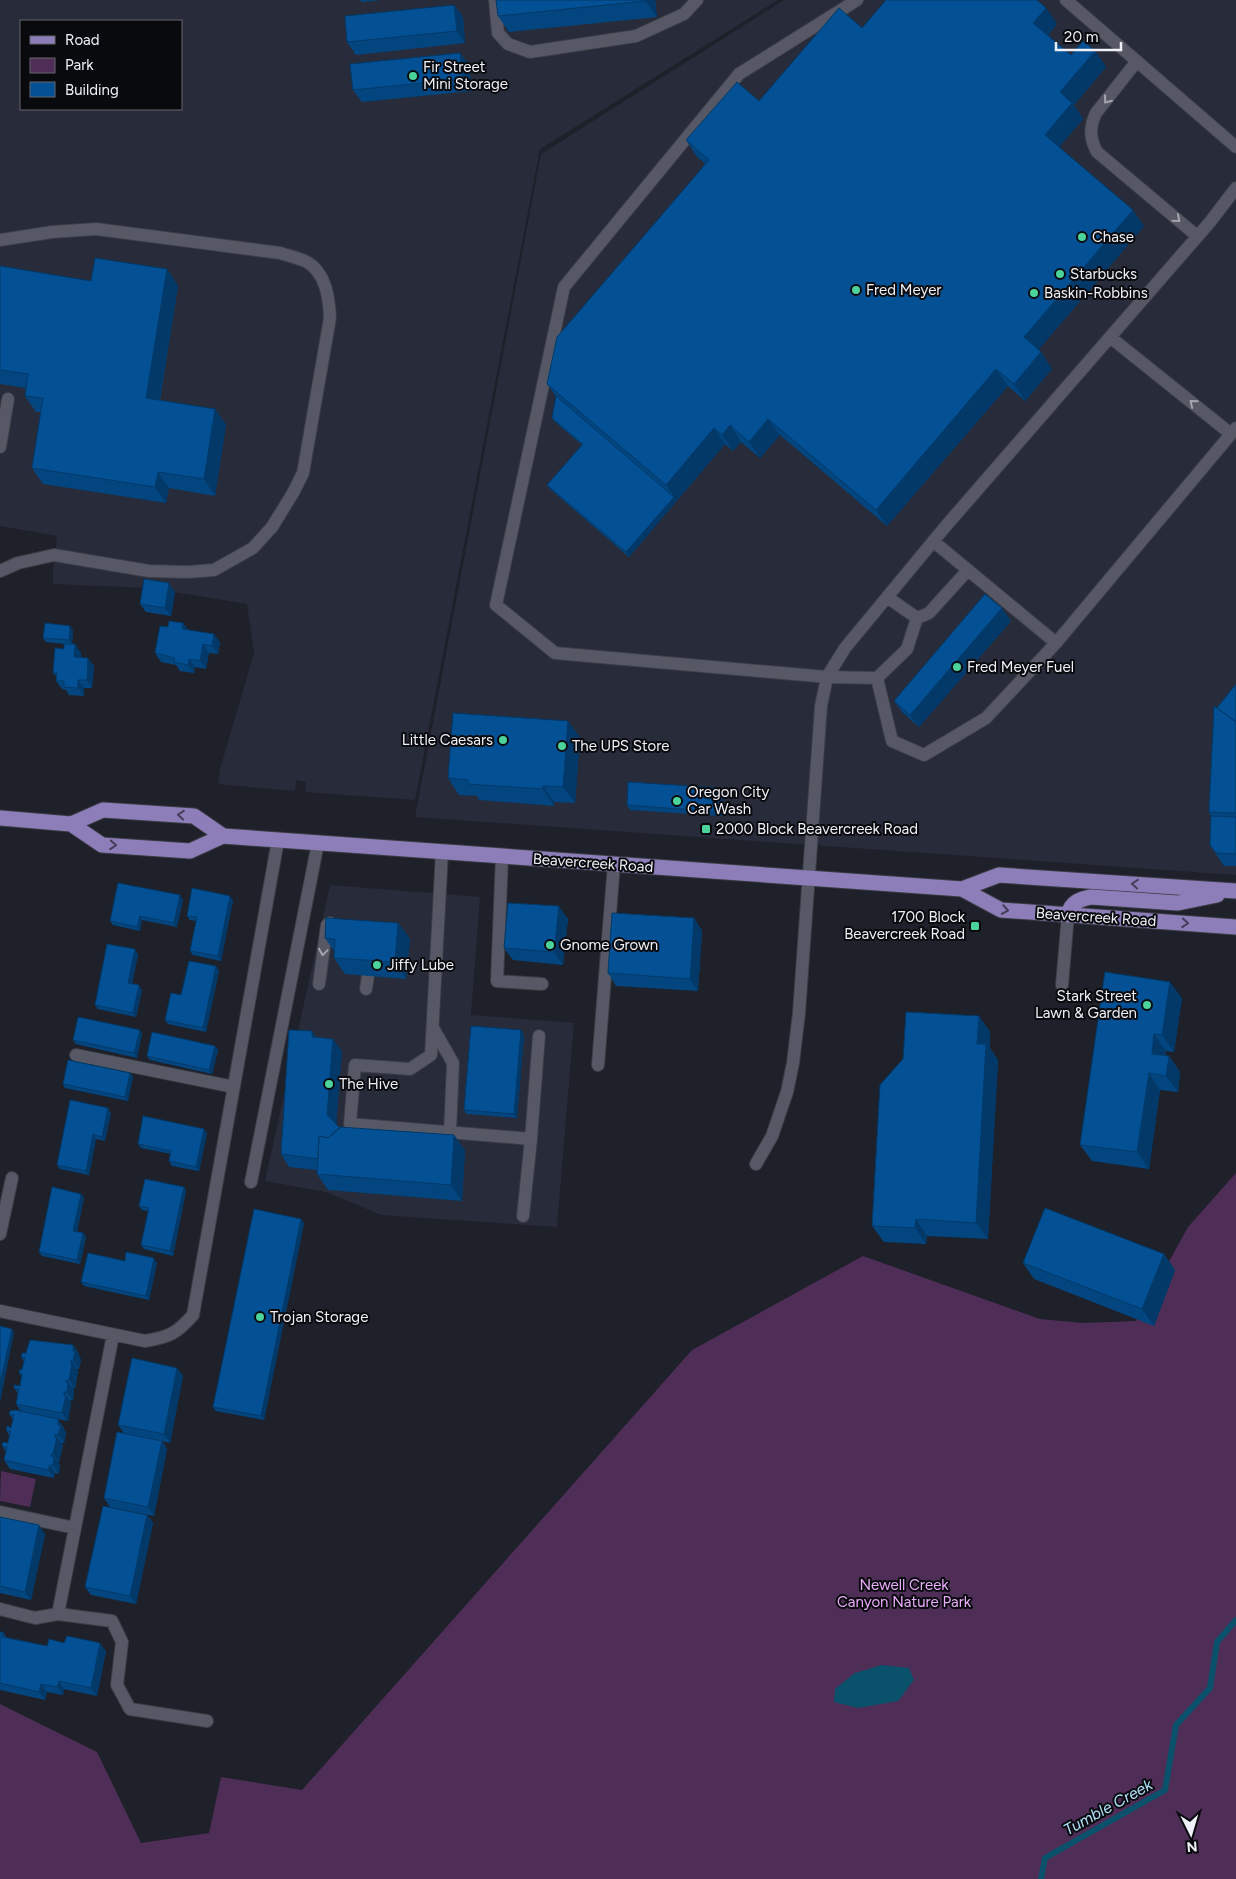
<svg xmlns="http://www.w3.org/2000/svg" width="1236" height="1879" font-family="Figtree,sans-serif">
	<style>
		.built { fill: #272b3a; fill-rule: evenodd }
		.green { fill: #4e2e56 }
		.water { fill: #0a516b }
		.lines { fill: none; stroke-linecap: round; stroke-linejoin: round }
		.stream { stroke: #0a516b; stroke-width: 6 }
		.service-casing { stroke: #3b3d45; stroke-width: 14 }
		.primary-casing { stroke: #3b3d45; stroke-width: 17 }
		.service { stroke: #565965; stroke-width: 12 }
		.primary { stroke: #8d7eb9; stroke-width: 15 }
		.wall { fill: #03467f }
		.shaded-wall { fill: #023968 }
		.building { fill: #035194; stroke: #023968 }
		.oneway { stroke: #a3a5ae }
		.oneway2 { stroke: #443e5b }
		.poi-dot { fill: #4cd39b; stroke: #090a0e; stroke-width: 2 }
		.labels { text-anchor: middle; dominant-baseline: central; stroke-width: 4; stroke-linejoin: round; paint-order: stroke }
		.poi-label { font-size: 15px; fill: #f0f1f8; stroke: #090a0e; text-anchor: start }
		.street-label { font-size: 15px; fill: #f0f1f8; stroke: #090a0e }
		.park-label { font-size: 15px; fill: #ebacfb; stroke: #090a0e }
		.water-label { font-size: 16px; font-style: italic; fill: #aee2fb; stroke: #090a0e }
	</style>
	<rect width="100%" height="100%" fill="#1e202a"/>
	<!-- built -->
	<path class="built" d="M0,0H778L540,149L415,800L305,792L306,782L296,780L295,791L218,784L220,769L254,653L247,604L150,588L53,584V570L57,536L0,526ZM21,21H181V109H21Z
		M784,0H1236V875L415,817L541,154Z
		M330,885L480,897L471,1015L574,1023L557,1227L381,1215L326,1192L265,1181Z"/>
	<!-- green -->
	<path class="green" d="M1236,1173V1879H0V1704L97,1752L141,1843L209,1833L221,1777L302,1790L692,1350L863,1256L1040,1319L1083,1323L1136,1321L1188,1227Z
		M1,1471L36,1479L30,1507L0,1501Z"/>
	<!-- water -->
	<path class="water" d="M882,1665L909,1668L914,1680L898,1701L858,1708L834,1702L835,1689L855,1673Z"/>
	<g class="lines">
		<!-- stream -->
		<path class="stream" d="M1041,1879L1045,1858L1165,1790L1176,1725L1210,1688L1217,1642L1236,1620"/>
		<!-- service casing -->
		<g class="service-casing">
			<path id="service" d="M495,0L498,33L508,44L530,52L636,36L684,14L697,0
				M857,0L739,74L564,287L496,605L555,653L827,677L877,678L892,741L924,755L986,718L1056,643
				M1066,0L1236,147
				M1137,61L1096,113C1089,128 1090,139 1097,152L1197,236
				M0,240L52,232L96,229L280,253C289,256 299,258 307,262C326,273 329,298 330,318L303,473L293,493L272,527L253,548L214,570L188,572L149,571L54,555L18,563L0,571
				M1110,337L1231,434
				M0,447L8,399
				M933,541L1056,643L1236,428
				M887,597L917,618L929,613L968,570
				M877,678L907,649L917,618
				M442,852L431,1055L410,1069L355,1065L350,1124L531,1139L539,1036
				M502,856L497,981L542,984
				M319,984L327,925L330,923
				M1062,985L1068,915
				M366,989L368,976
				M433,1028L453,1063L450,1132
				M76,1055L234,1087
				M598,1065L614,864
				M756,1164L772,1136L787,1092L793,1063L799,1013L821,706L827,677L845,648L945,527L1210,222L1236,188
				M251,1182L318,843
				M523,1216L531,1139
				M0,1234L12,1178
				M0,1311L145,1341C170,1337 177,1333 193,1315L278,840
				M0,1512L75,1528
				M0,1609L35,1618L58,1614L112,1621L122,1642L117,1685L130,1709L207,1721
				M58,1614L113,1335"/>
		</g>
		<!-- primary casing -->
		<g class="primary-casing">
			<path id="primary" d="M0,818L71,824L102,845L190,851L223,836L962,889L999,875L1236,891
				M71,824L103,810L194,816L223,836
				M962,889L1001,910L1236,927
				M1068,915C1071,902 1080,899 1091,897L1178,903L1217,895"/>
		</g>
		<!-- service -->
		<use href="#service" class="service"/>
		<!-- primary -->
		<use href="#primary" class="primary"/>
	</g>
	<!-- wall -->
	<path class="wall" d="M360,0H381L362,2Z
		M655,0L657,17L509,32L498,16Z
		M454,5L463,17L465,43L356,55L347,42Z
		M1046,8L1057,24L1048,35L1071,55L1095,51L1106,67L1074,105L1083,119L1059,147L1144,226L1038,350L1041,352L1052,369L1025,401L1008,386L887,526L780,435L760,458L741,442L733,451L725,444L629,557L550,489L547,485L582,445L555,422L552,418L556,396L547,384L705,163L697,157L686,140L759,101L862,28Z
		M460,53L469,65L472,91L362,102L353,90Z
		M0,266L91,281L167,269L178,286L160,400L215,409L226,425L215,496L169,488L166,503L43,484L32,468L41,412H36L25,396L26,388L0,384Z
		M175,592L171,616L146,612L140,604Z
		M1011,621L919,727L903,713L894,701Z
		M183,623L187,629L220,642L218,654L209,653L206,669L195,667L194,673L180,671L176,665L161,662L155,653L168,627Z
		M73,630L72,644H75L81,653V657L94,666L92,688H84V696L69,695L66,690L62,689L56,681L57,677L53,673L64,649V644L46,642L43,638Z
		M1236,684V866H1224L1210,845L1211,816L1209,812L1217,708Z
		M580,737L575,803L554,802V806L479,800L477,796L459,795L448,778Z
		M721,788L724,792L722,816L630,810L627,805Z
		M183,900L177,927L142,920L140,931L113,925L110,921Z
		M233,900L221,961L193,955L190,951L196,921L190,920L187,916Z
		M694,918L702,931L698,991L616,986L608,973Z
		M568,919L563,965L513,960L504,948Z
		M398,923L410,939L406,979L345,974L334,958V951L325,938Z
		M138,954L132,984L142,990L136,1017L98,1009L95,1005Z
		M216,966L219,971L206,1032L168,1024L165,1020L181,995Z
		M1105,972L1182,998L1174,1052L1166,1051L1165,1055L1169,1056L1180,1072L1178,1092L1160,1090L1149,1169L1092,1161L1080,1145Z
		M979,1016L990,1032V1048L998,1060L988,1239L927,1236L926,1244L884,1242L872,1226Z
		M142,1034L137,1058L76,1044L73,1040Z
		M524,1035L517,1118L467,1114L464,1110Z
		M316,1037L342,1051L336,1124L340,1128L454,1135L465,1151L462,1201L328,1190L317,1174V1170L289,1167L281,1154Z
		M215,1046L218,1050L212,1074L150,1060L147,1056Z
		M130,1073L133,1077L128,1101L65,1088L63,1084Z
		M111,1113L105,1141L96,1139L89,1175L60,1169L57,1165Z
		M207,1133L199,1171L172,1166L169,1161L171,1154L141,1148L138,1144Z
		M184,1187L186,1191L173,1256L144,1249L141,1245L148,1211L142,1210L139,1206Z
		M81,1194L84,1198L77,1232L83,1233L86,1237L80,1264L42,1256L39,1252Z
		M304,1223L264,1420L216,1411L213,1407Z
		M1164,1254L1175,1270L1154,1326L1034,1279L1023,1263Z
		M125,1261L157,1263L149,1300L84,1286L81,1282Z
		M73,1345L79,1354V1356L81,1360L79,1369H77V1370L78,1372L75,1389L72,1388L74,1391L73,1401L70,1400L71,1403L68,1421L42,1416L64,1428V1429L66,1433L64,1443H61L63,1445L59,1462H57L60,1465L59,1474L55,1473L54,1478L10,1469L4,1460L6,1452L2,1446L8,1443L9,1435L6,1430L11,1428L13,1419L9,1414L21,1412L16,1404L18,1394L14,1388L20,1386L22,1377L19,1373L22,1370L24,1361L21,1357L26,1353Z
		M177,1368L183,1376L170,1443L162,1441L167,1449L154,1516L110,1507L104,1498L124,1433L118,1425Z
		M147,1515L153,1523L136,1604L91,1595L85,1587Z
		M0,1517L45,1534L31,1600L0,1593Z
		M0,1632H3L6,1637L47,1646L64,1643L106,1651L97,1696L64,1689L63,1695L47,1692L45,1700L0,1690Z"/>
	<!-- shaded-wall -->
	<path class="shaded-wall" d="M645,0H655L657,17L645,1Z
		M454,5L463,17L465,43L457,31Z
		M1046,8L1057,24L1045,39L1033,23Z
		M1095,51L1106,67L1074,105L1083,119L1056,151L1045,135L1060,92Z
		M460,53L469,65L472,91L463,79Z
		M1133,210L1144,226L1035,354L1024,337Z
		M167,269L178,286L157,414L146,398Z
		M1041,352L1052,369L1025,401L1014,384Z
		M996,369L1008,386L887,526L876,510Z
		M215,409L226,425L215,496L204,479Z
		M768,419L780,435L760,458L749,442Z
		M730,425L741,442L733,451L722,435Z
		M714,428L725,444L629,557L626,552L674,497L666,485Z
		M158,472L169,488L166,503L155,487Z
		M169,583L175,592L171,616L165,608Z
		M1002,608L1011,621L919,727L910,715Z
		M183,623L189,632L182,629Z
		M70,626L73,630L72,645L69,640Z
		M214,634L220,642L218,654L212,646Z
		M75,644L81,653L80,665L74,657Z
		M203,644L209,653L206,669L200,661Z
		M88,658L94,666L92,688L87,680Z
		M189,659L195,667L194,673L188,665Z
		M78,680L84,688V696L78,688Z
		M568,721L580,737L575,803L563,787Z
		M543,786L554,802V806L543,789Z
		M721,788L724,792L722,816L719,812Z
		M180,895L183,900L177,927L174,923Z
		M230,896L233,900L221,961L218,956Z
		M559,906L568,919L563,965L554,952Z
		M140,916L142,920L140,931L137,927Z
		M694,918L702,931L698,991L690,979Z
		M398,923L410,939L406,979L395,962Z
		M135,949L138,954L131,987L128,983Z
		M216,966L219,971L206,1032L203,1028Z
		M1170,982L1182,998L1174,1052L1162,1035Z
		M139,985L142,990L136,1017L133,1013Z
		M979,1016L990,1032V1048L998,1060L988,1239L976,1223L977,1044Z
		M140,1030L142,1034L137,1058L134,1053Z
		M521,1030L524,1035L517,1118L514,1114Z
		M312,1031L321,1043L312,1037Z
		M1154,1034L1166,1051L1163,1070L1152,1054Z
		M333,1039L342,1051L336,1127L327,1115Z
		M215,1046L218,1050L212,1074L209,1070Z
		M1169,1056L1180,1072L1178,1092L1166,1076Z
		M130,1073L133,1077L128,1101L125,1097Z
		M1149,1073L1160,1090L1149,1169L1137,1152Z
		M108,1108L111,1113L105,1141L102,1137Z
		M204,1129L207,1133L199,1171L196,1167Z
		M93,1134L96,1139L89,1175L86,1171Z
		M454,1135L465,1151L462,1201L451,1185Z
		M184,1187L186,1191L173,1256L170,1251Z
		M81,1194L84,1198L76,1235L73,1231Z
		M301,1219L304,1223L264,1420L261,1416Z
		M916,1219L927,1236L926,1244L915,1228Z
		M83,1233L86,1237L80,1264L77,1260Z
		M1164,1254L1175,1270L1154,1326L1142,1309Z
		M154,1258L157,1263L149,1300L146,1296Z
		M12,1329L14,1333L0,1403V1384Z
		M73,1345L79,1354V1356L81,1360L79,1369L73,1361Z
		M71,1360L77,1369V1370L78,1372L75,1389L69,1380Z
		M177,1368L183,1376L170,1443L164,1434Z
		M66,1380L74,1391L73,1401L67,1392Z
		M64,1392L71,1403L68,1421L62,1413Z
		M58,1419L64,1428V1429L66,1433L64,1443L58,1435Z
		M55,1434L63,1445L59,1462L53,1454Z
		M162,1441L167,1449L154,1516L148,1507Z
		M52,1454L60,1465L59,1474L53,1465L51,1456Z
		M50,1465L55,1473L54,1478L48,1470Z
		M147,1515L153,1523L136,1604L130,1596Z
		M39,1525L45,1534L31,1600L25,1592Z
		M100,1643L106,1651L97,1696L91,1688Z
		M59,1681L64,1689L63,1695L57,1687Z
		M41,1684L47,1692L45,1700L39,1692Z"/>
	<!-- building -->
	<path class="building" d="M496,0H645V1L498,16Z
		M886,0H1037L1046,8L1033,23L1071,55L1083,41L1095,51L1060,92L1072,103L1045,135L1133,210L1024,337L1041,352L1014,384L996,369L876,510L768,419L749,442L730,425L722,435L714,428L666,485L547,384L557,337L709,160L686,140L737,82L759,101L839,8L862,28Z
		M454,5L457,31L347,42L345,16Z
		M460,53L463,79L353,90L350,64Z
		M95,258L167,269L146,398L215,409L204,479L158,472L155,487L32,468L43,398L25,396L28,374L0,370V266L91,281Z
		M556,396L674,497L626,552L547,485L583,444L552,418Z
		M144,579L169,583L165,608L140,604Z
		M985,594L1002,608L910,715L894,701Z
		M169,621L183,623L182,629L214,634L212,646L203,644L200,661L189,659L188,665L174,662L175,658L155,653L160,626L168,627Z
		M45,623L70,626L69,640L43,638Z
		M64,644H75L74,657L88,658L87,680H78V688L64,687V681H56L57,673H53L55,648L64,649Z
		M1236,684V722L1217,708Z
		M1214,706L1236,722V813L1209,812Z
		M453,713L568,721L563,787L543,786V789L468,784V780L448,778Z
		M628,782L721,788L719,812L627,805Z
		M1211,816L1236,817V854L1216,853L1210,845Z
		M118,883L180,895L174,923L140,916L137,927L110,921Z
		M192,888L230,896L218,956L190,951L197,917L187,916Z
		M508,903L559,906L554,952L504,948Z
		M612,913L694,918L690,979L608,973Z
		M326,918L398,923L395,962L334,958L335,939L325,938Z
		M107,944L135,949L128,983L139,985L133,1013L95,1005Z
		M189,961L216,966L203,1028L165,1020L171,993L181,995Z
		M1105,972L1170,982L1162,1035L1154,1034L1152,1054L1169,1056L1166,1076L1149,1073L1137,1152L1080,1145Z
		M906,1012L979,1016L977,1044H986L976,1223L916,1219L915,1228L872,1226L880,1085L903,1059Z
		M78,1017L140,1030L134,1053L73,1040Z
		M471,1026L521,1030L514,1114L464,1110Z
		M289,1030L312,1031V1037L333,1039L327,1115L340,1128L328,1138L319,1136L318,1159L281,1154Z
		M152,1032L215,1046L209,1070L147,1056Z
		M68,1060L130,1073L125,1097L63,1084Z
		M70,1100L108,1108L102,1137L93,1134L86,1171L57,1165Z
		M143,1116L204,1129L196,1167L169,1161L171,1151L138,1144Z
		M340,1127L454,1135L451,1185L317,1174L319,1136L328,1138Z
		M145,1179L184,1187L170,1251L141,1245L149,1208L139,1206Z
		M52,1187L81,1194L73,1231L83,1233L77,1260L39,1252Z
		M1045,1208L1164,1254L1142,1309L1023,1263Z
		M254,1209L301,1219L261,1416L213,1407Z
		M126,1252L154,1258L146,1296L81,1282L88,1253L125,1261Z
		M0,1326L12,1329L0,1384Z
		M30,1340L73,1345V1351H75L73,1361L71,1360V1363L72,1364L69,1380H66V1382L68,1383L67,1392H64V1395H66L62,1413L16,1404L19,1389L14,1388V1385L20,1386L22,1374L19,1373L20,1369L22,1370L25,1357H21L22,1353H26Z
		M132,1358L177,1368L164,1434L118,1425Z
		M15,1410L58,1419V1425H61L58,1435L55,1434V1437H57L53,1454H52L51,1456L54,1457L53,1465H50L48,1470L4,1460L7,1447L2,1446L3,1442L8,1443L11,1431L6,1430L7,1426L11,1428L14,1415L9,1414L10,1411Z
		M117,1432L162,1441L148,1507L104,1498Z
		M103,1506L147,1515L130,1596L85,1587Z
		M0,1517L39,1525L25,1592L0,1586Z
		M0,1632H3L2,1637L47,1646L49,1639L64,1643L67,1636L100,1643L91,1688L59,1681L57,1687L41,1684L39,1692L0,1683Z"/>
	<!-- one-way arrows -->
	<defs><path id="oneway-chevron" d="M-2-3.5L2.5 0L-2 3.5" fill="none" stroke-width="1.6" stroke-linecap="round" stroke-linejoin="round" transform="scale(1.25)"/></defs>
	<g class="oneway">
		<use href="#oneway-chevron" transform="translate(1107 100) rotate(128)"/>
		<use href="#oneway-chevron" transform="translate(1177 219) rotate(40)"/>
		<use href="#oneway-chevron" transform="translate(1193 403) rotate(-141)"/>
		<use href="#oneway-chevron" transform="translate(323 952) rotate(98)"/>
	</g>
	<g class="oneway2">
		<use href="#oneway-chevron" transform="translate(181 815) rotate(-176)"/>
		<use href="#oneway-chevron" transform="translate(113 845) rotate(4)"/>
		<use href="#oneway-chevron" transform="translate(1135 884) rotate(-176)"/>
		<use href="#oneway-chevron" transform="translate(1005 910) rotate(10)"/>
		<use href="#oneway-chevron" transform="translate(1185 923) rotate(4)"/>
	</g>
	<!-- markers -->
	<g class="poi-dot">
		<circle cx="413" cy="76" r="5"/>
		<circle cx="1082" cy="237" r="5"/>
		<circle cx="1060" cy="274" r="5"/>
		<circle cx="856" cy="290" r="5"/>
		<circle cx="1034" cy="293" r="5"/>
		<circle cx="957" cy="667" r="5"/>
		<circle cx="503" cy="740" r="5"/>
		<circle cx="562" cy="746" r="5"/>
		<circle cx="677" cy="801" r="5"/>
		<rect x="701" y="824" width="10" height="10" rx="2.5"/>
		<rect x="970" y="921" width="10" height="10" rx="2.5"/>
		<circle cx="550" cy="945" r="5"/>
		<circle cx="377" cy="965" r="5"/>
		<circle cx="1147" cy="1005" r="5"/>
		<circle cx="329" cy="1084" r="5"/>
		<circle cx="260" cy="1317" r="5"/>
	</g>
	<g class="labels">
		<!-- poi labels -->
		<g class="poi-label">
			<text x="423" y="67">Fir Street<tspan x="423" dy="17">Mini Storage</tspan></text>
			<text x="1092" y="237">Chase</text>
			<text x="1070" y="274">Starbucks</text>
			<text x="866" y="290">Fred Meyer</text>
			<text x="1044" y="293">Baskin-Robbins</text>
			<text x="967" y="667">Fred Meyer Fuel</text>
			<text x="493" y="740" text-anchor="end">Little Caesars</text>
			<text x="572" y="746">The UPS Store</text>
			<text x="687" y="792">Oregon City<tspan x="687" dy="17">Car Wash</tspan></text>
			<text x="716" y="829">2000 Block Beavercreek Road</text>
			<text x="965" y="917" text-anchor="end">1700 Block<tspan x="965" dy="17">Beavercreek Road</tspan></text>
			<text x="560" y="945">Gnome Grown</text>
			<text x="387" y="965">Jiffy Lube</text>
			<text x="1137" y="996" text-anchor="end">Stark Street<tspan x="1137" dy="17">Lawn &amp; Garden</tspan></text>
			<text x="339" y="1084">The Hive</text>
			<text x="270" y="1317">Trojan Storage</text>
		</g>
		<!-- street labels -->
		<g class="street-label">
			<text transform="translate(593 863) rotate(4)">Beavercreek Road</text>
			<text transform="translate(1096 917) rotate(4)">Beavercreek Road</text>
		</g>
		<!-- park labels -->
		<g class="park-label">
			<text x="904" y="1585">Newell Creek<tspan x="904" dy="17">Canyon Nature Park</tspan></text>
		</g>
		<!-- water labels -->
		<g class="water-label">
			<text transform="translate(1108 1807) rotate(-29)">Tumble Creek</text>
		</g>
	</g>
	<!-- legend -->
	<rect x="20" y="20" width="162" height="90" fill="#090a0e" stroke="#65666c"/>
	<rect x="30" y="36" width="25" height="8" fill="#8d7eb9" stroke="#65666c"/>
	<text x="65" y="45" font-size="15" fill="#f0f1f8">Road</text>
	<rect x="30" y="58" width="25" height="15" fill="#4e2e56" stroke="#65666c"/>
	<text x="65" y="70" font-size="15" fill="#f0f1f8">Park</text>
	<rect x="30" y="82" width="25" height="15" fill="#035194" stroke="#65666c"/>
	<text x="65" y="95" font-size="15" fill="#f0f1f8">Building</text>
	<!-- north arrow -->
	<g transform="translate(1191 1834) rotate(175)" stroke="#090a0e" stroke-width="4" paint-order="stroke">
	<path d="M0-4L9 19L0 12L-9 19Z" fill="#f0f1f8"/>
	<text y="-8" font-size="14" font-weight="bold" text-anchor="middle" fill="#f0f1f8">N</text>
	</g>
	<!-- scale -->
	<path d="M1056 42v8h65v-8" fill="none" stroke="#f0f1f8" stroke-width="2.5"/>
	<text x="1064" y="42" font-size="15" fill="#f0f1f8" stroke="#090a0e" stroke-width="4" paint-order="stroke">20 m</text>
</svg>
